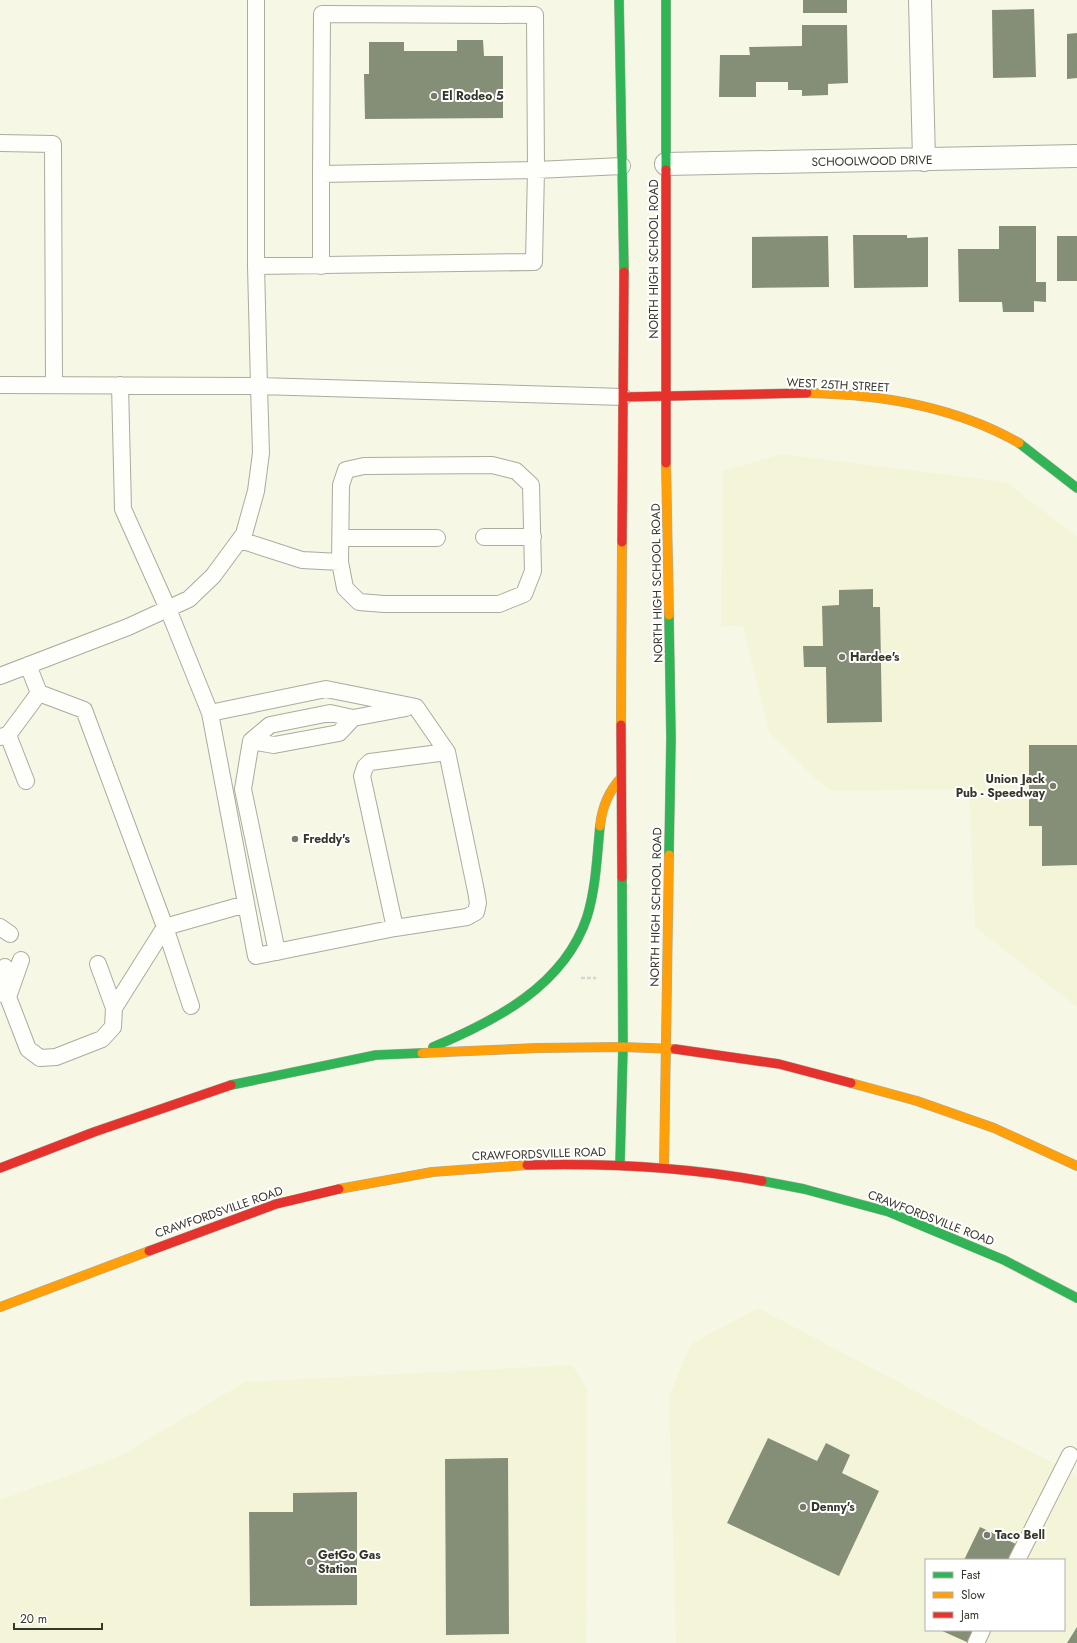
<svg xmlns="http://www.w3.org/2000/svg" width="1077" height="1643" font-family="Jost,sans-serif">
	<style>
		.built { fill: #f4f5d8; fill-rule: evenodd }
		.building { fill: #858e77 }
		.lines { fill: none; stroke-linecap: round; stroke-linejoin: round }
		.lane-casing { stroke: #abab9e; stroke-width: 18 }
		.street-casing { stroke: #abab9e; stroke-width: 24 }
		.fast-casing { stroke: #abab9e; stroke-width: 10 }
		.slow-casing { stroke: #abab9e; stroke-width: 10 }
		.jam-casing { stroke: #abab9e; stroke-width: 10 }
		.path { stroke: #d8d8d2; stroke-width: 2.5; stroke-dasharray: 4 2; stroke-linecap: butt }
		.lane { stroke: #fefefb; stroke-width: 16 }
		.street { stroke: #fefefb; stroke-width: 22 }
		.fast { stroke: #30b455; stroke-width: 9 }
		.slow { stroke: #ff9f0a; stroke-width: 9 }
		.jam { stroke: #e5322d; stroke-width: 9 }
		.poi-dot { fill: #7a7a6c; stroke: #fff; stroke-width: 1.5 }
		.labels { text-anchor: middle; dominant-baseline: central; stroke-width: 4; stroke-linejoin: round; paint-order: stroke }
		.poi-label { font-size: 12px; font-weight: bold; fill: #36362a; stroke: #fff; text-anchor: start }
		.street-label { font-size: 12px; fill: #36362a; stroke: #fff }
	</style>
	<rect width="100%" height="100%" fill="#f7f7e6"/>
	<!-- built -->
	<path class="built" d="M781,454L1006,482L1077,537V1007L975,927L969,789L833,791L813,777L769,732L743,626H721L723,471Z
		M758,1308L1077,1476V1643H676L669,1397L691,1344ZM926,1560H1064V1630H926Z
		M572,1365L587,1389L586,1643H0V1500L118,1457L245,1382Z"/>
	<!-- building -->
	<path class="building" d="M803,0H847V13H803Z
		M1034,9L1036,77L993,78L992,10Z
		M802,25H847L848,83L828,84V95L802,96V90H788V82H756V97H719L720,55H750L749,47L802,46Z
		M1077,33V78L1067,79V34Z
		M457,40H483L484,56H503V118L365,119L364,74H369V42H404V51H457Z
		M999,226H1036V282H1046V302L1034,301V312H1003L1002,302H959L958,249H999Z
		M853,235H907V238L928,237V287L854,288Z
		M828,236L829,287L752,288V237Z
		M1057,236H1077V281H1057Z
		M873,589V607H880L882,722L827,723L826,667H804L803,646H823L822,606L839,605V590Z
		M1029,745H1077V865L1042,866V826H1029Z
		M768,1438L817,1461L826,1443L850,1455L842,1473L879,1491L839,1576L727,1523Z
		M508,1458L509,1634L446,1635L445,1459Z
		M357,1492V1605L250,1606L249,1512H293V1493Z
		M980,1527L1016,1544L1008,1560H964Z
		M1077,1627V1643H1067Z
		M940,1630H976L969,1643Z"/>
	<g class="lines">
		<!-- lane casing -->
		<g class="lane-casing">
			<path id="lane" d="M322,14L535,15L536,170L321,174Z
				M0,143L53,144L54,385
				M256,266L534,262L536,170L622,166
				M321,266V174
				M0,385L259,386L256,266V0
				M120,385L123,509L168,609L210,713L256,956L395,928L467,917L476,912L478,903L476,891L447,752L416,707L326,689L210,713
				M484,537H533
				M341,538H437
				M240,540L302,560L340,562L345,588L359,602L384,604H499L524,594L533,571L531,485L516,471L492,465L364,466L346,470L341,485L340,562
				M28,665L39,693L84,710L165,927L191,1006
				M0,676L128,627L189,599L213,576L244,534L256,491L261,453L259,386L623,397
				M8,735L26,781
				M0,737L8,735L39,693
				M251,741L274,745L339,733L353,718
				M0,927L10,934
				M395,928L362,776L365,767L370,762L447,752
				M277,952L243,789L251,741L270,725L330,713L353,718L406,708
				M5,967L7,991
				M0,992L8,997L28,1049L40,1058L56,1057L102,1039L113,1027L114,1008L98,964
				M8,997L21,960
				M114,1008L165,927L246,904
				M1017,1560L1070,1455
				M976,1643L982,1630"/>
		</g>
		<!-- street casing -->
		<g class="street-casing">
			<path id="street" d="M920,0L924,160
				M666,164L1077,156"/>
		</g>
		<!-- fast casing -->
		<g class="fast-casing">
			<path id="fast" d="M619,0L624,272
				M666,170V0
				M1019,443L1077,488
				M669,615L671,738L669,855
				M433,1047C495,1021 564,986 587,917C596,888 597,856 600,826
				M231,1085L376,1055L422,1053
				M620,1164L623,1047L622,877
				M762,1181L804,1189L889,1212L1004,1260L1077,1298"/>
		</g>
		<!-- slow casing -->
		<g class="slow-casing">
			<path id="slow" d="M807,393C879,394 956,407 1019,443
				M666,463L669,615
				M621,725L622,542
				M600,826C602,807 608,792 621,778
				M422,1053L537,1048L623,1047L675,1049
				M851,1083L917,1101L994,1128L1077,1166
				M664,1166L669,855
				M339,1189L432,1172L527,1165
				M0,1307L149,1251"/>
		</g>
		<!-- jam casing -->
		<g class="jam-casing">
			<path id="jam" d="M666,170V463
				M623,397L807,393
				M622,542L624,272
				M621,725L622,877
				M675,1049L779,1064L851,1083
				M527,1165C606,1163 685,1167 762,1181
				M0,1168L94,1132L231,1085
				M149,1251L276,1204L339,1189"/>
		</g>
		<!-- path -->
		<path class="path" d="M581,978H596"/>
		<!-- lane -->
		<use href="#lane" class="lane"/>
		<!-- street -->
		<use href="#street" class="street"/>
		<!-- fast -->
		<use href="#fast" class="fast"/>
		<!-- slow -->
		<use href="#slow" class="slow"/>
		<!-- jam -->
		<use href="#jam" class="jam"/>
	</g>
	<!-- markers -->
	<g class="poi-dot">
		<circle cx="434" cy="96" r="4"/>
		<circle cx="842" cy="657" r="4"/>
		<circle cx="1053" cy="786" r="4"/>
		<circle cx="295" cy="839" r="4"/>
		<circle cx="803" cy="1507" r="4"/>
		<circle cx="987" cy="1535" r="4"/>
		<circle cx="310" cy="1562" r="4"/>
	</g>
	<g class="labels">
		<!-- poi labels -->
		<g class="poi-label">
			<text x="442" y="96">El Rodeo 5</text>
			<text x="850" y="657">Hardee's</text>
			<text x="1045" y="779" text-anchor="end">Union Jack<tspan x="1045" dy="14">Pub - Speedway</tspan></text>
			<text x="303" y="839">Freddy's</text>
			<text x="811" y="1507">Denny's</text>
			<text x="995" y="1535">Taco Bell</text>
			<text x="318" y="1555">GetGo Gas<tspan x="318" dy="14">Station</tspan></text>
		</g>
		<!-- street labels -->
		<g class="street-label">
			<text transform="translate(872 161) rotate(-1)">SCHOOLWOOD DRIVE</text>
			<text transform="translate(654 259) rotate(-90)">NORTH HIGH SCHOOL ROAD</text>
			<text transform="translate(838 385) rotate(3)">WEST 25TH STREET</text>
			<text transform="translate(657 583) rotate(-91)">NORTH HIGH SCHOOL ROAD</text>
			<text transform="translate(656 907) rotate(-89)">NORTH HIGH SCHOOL ROAD</text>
			<text transform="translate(539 1154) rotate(-2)">CRAWFORDSVILLE ROAD</text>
			<text transform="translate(219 1212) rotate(-19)">CRAWFORDSVILLE ROAD</text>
			<text transform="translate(931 1218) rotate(21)">CRAWFORDSVILLE ROAD</text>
		</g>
	</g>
	<!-- legend -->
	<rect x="925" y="1559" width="140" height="72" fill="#ffffff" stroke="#afafaa"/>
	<rect x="933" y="1572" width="20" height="6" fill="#30b455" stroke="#afafaa"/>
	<text x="961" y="1579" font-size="12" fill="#36362a">Fast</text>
	<rect x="933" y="1592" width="20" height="6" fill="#ff9f0a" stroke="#afafaa"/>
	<text x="961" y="1599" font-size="12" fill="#36362a">Slow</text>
	<rect x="933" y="1612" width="20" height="6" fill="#e5322d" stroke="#afafaa"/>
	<text x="961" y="1619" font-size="12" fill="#36362a">Jam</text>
	<!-- scale -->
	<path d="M14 1623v6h88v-6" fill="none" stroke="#36362a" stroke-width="2"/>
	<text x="20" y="1623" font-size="12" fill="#36362a" stroke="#ffffff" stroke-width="3" paint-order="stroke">20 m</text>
</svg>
